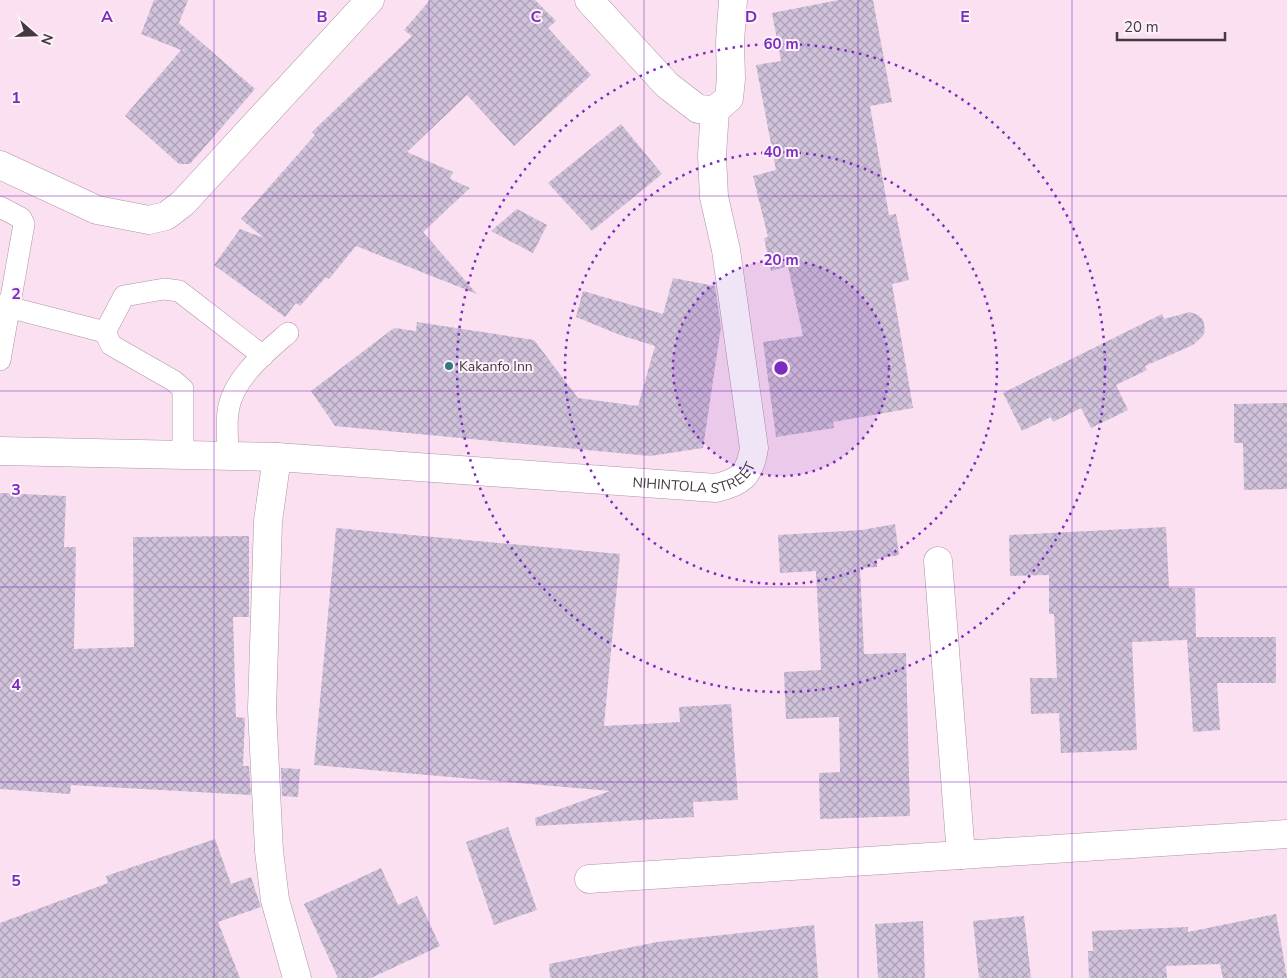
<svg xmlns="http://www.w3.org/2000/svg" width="1287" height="978" font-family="'Nunito Sans',sans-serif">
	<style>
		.building { fill: url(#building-cross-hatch) }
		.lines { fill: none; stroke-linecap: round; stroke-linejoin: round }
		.service-casing { stroke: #ad94a4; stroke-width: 22 }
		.minor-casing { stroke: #ad94a4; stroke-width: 29 }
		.service { stroke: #fff; stroke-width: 21 }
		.minor { stroke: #fff; stroke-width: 28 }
		.grid { fill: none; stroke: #7b2cbf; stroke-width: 1; stroke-opacity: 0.55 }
		.ring { fill: none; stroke: #7b2cbf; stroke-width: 2.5; stroke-dasharray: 2.5 5 }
		.poi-dot { fill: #307980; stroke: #fdf2f9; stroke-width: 2 }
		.labels { text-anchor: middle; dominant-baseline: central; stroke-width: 4; stroke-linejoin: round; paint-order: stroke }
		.poi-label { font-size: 14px; fill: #443940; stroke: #fdf2f9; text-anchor: start }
		.street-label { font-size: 14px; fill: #443940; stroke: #fdf2f9 }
		.grid-label { font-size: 16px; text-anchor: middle; font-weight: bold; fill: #7b2cbf; stroke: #fdf2f9; stroke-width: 4; stroke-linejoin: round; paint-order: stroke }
		.centre { fill: #7b2cbf; stroke: #fdf2f9; stroke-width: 2.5 }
		.ring-label { font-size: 15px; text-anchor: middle; font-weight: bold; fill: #7b2cbf; stroke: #fdf2f9; stroke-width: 4; stroke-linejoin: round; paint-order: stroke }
	</style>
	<defs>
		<pattern id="building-cross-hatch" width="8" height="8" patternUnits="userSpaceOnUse" patternTransform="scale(1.25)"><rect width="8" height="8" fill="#d1c2db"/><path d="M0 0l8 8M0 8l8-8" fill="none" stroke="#ab9fb3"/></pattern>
	</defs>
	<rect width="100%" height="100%" fill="#fbe0f1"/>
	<!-- building -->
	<path class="building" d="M154,0H188L179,23L255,89L190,164H179L125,116L181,50L141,34Z
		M430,0H535L556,21L548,28L591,75L514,146L467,95L407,152L453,172L450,179L470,188L423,232L477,294L356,246L329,279L326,277L300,306L296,303L285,317L214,265L240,229L264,238L241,219L315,135L312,132L412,36L404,30Z
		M839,0H873L892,102L870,106L889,215L896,214L909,280L892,284L913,408L833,422L834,428L776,437L763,342L803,336L788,266L771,271L764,238L768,237L753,176L776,170L756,65L781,61L772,13Z
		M621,124L662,174L592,231L548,183Z
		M517,209L547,225L533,253L491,231Z
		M673,278L715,286L721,327L703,448L650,456L335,426L311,391L394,328L416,331L417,322L534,340L578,398L638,406L655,346L620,335L576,317L583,291L663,314Z
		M1190,312L1198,315L1203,320L1205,329L1203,336L1193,345L1145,366L1147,370L1116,385L1128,410L1091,428L1081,408L1053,422L1051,417L1022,431L1003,393L1162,314L1164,319Z
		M1287,403V489L1244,490L1243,443H1234V404Z
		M0,493L66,496L64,547H76L74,649L134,647L133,537L249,536V617H233L236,717L245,718L243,766H249L251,795L71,785L70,794L0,789Z
		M895,524L899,555L877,559V567L860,568L864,654L906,653L910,816L820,819L819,773L840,772L839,717L786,719L784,672L821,670L816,571L780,573L778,535L862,530Z
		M1166,527L1169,588H1195L1196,637H1276V683H1217L1220,730L1193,732L1187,640L1132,642L1137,750L1061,753L1059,713L1031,714L1030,678H1057L1054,614H1049V575L1010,576L1009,535Z
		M336,528L620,554L604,726L680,722L679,707L731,704L738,800L693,802L694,817L536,826L535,818L610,791L314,765Z
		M281,768L300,769L298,797L282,796Z
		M508,827L537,910L494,925L466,842Z
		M215,839L231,884L251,877L261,907L218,922L240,978H0V923L108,883L106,876Z
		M381,868L398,905L417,896L440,946L371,978H338L304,904Z
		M1276,914L1287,978H1223L1220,964L1166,966L1167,978H1089L1088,951H1093L1092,931L1188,927V932Z
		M1024,916L1031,978H979L973,921Z
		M923,921L925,978H878L875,924Z
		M814,925L818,978H550L549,964L657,942Z"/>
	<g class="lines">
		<!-- service casing -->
		<g class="service-casing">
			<path id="service" d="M0,207L21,218L24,224L0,360
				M0,305L105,332
				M183,455V389L174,381L111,345L105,332L124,296L164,289L179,291L263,356
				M228,455C228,441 226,426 228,412C232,379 265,353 288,333"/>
		</g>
		<!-- minor casing -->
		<g class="minor-casing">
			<g id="minor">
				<path d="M589,0L667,85L698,109L715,110"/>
				<path d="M715,110L729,98L731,79L730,42L733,0"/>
				<path d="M0,165L97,210L149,220L166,216L183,203L370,0"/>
				<path id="s1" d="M0,451L277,457L716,488C741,482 750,475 754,448L726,250L714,197L712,155L715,110"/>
				<path d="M277,457L268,521L262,709L269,851L275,900L297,978"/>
				<path d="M938,561L961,855"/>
				<path d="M589,879L1287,834"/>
			</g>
		</g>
		<!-- service -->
		<use href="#service" class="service"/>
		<!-- minor -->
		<use href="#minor" class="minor"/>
	</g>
	<!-- grid -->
	<path class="grid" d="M214,0V978M429,0V978M644,0V978M858,0V978M1072,0V978M0,196H1287M0,391H1287M0,587H1287M0,782H1287"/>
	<!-- distance rings -->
	<circle cx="781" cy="368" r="108" fill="#7b2cbf" fill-opacity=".12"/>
	<g class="ring">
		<circle cx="781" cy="368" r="108"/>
		<circle cx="781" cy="368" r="216"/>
		<circle cx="781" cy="368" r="324"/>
	</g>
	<!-- markers -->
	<circle class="poi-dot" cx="449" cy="366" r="5"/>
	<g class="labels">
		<!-- poi labels -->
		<g class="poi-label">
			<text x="459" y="366">Kakanfo Inn</text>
		</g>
		<!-- street labels -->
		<g class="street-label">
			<text stroke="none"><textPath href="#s1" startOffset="698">NIHINTOLA STREET</textPath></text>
		</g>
	</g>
	<g class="grid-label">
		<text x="107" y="22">A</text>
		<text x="322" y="22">B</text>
		<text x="536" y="22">C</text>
		<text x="751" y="22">D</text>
		<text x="965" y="22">E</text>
		<text x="16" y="103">1</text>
		<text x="16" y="299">2</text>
		<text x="16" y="495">3</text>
		<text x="16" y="690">4</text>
		<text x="16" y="886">5</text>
	</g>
	<circle cx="781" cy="368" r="8" class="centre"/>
	<g class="ring-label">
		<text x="781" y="49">60 m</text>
		<text x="781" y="157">40 m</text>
		<text x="781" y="265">20 m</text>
	</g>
	<!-- north arrow -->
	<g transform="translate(35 35) rotate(110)" stroke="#fdf2f9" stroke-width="4" paint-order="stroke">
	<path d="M0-4L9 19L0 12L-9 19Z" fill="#443940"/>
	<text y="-8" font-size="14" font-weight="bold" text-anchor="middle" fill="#443940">N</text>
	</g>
	<!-- scale -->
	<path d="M1117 32v8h108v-8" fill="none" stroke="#443940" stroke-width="2.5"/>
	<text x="1124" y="32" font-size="15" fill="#443940" stroke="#fdf2f9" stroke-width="4" paint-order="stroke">20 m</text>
</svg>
